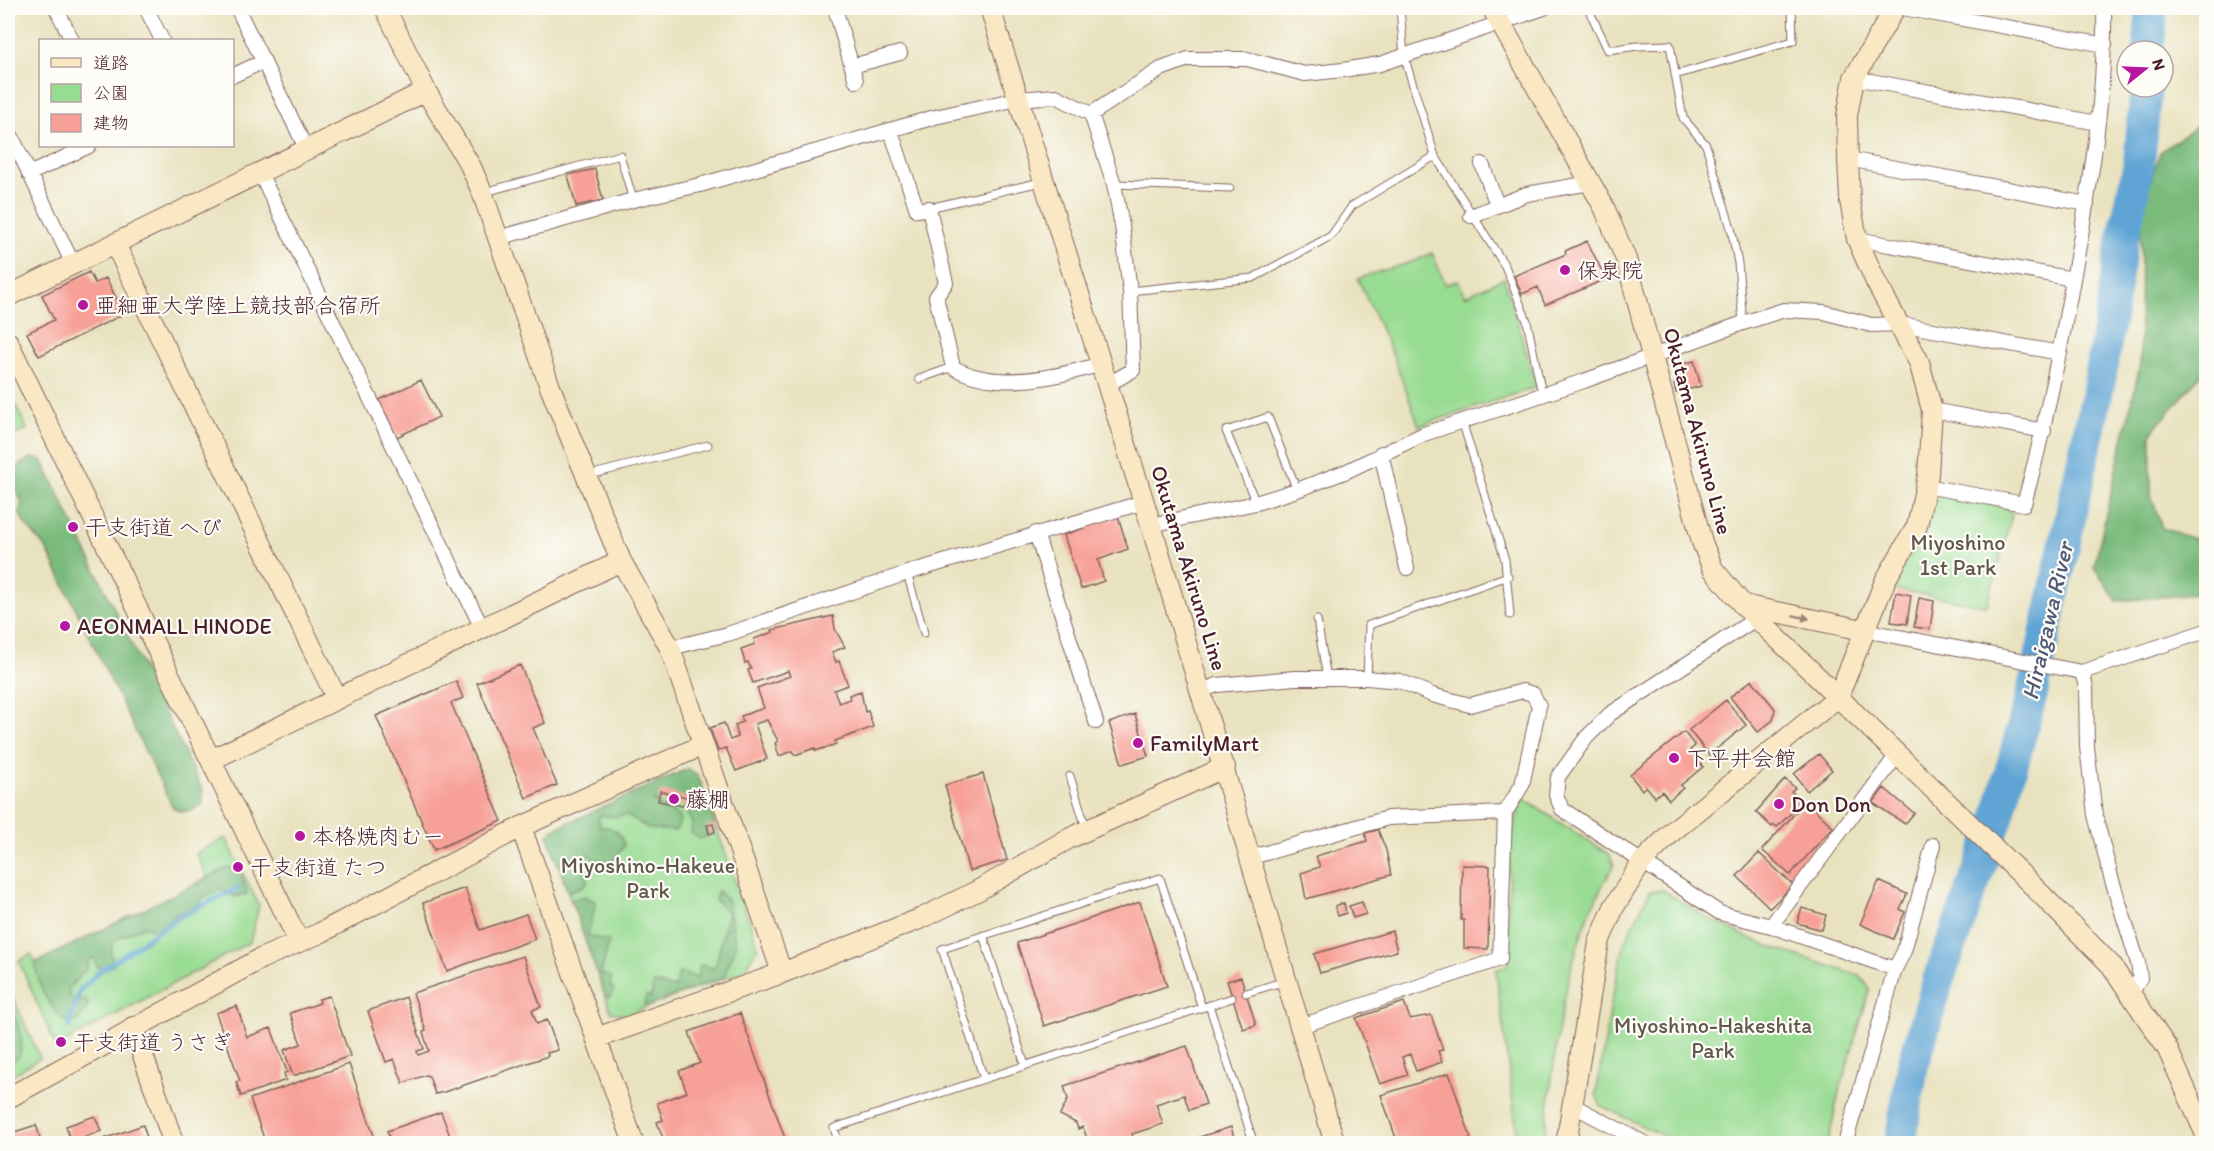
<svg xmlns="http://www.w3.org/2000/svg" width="2214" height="1151" font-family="Itim,'Klee One',sans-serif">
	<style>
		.green { fill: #98db92; stroke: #717d5e; stroke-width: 1.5 }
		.forest { fill: #7abb7c; stroke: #626d54; stroke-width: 1.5 }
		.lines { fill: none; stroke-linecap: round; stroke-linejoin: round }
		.stream { stroke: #5ea4d4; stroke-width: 5 }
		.river { stroke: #5ea4d4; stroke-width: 32 }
		.building { fill: #f7a097 }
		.lane-casing { stroke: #82635f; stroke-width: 9 }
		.street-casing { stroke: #82635f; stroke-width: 16 }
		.secondary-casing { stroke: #82635f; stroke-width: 22 }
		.lane { stroke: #fff; stroke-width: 7 }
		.street { stroke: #fff; stroke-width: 14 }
		.secondary { stroke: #fae7c3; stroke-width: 20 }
		.oneway { fill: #a28377 }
		.poi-dot { fill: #b5179e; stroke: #fdfcf7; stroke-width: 2 }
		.labels { text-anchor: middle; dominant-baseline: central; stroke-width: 4.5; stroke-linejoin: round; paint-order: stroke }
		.poi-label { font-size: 22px; fill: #4a1f2b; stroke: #fdfcf7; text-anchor: start }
		.street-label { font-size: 22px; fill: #4a1f2b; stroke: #fdfcf7 }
		.park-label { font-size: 22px; fill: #61574a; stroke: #fdfcf7 }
		.water-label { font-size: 24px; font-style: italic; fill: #535b77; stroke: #fdfcf7 }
	</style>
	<rect width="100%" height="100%" fill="#fdfcf7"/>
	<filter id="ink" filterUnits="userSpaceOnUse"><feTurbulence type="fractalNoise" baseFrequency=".0167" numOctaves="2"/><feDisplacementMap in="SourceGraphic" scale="12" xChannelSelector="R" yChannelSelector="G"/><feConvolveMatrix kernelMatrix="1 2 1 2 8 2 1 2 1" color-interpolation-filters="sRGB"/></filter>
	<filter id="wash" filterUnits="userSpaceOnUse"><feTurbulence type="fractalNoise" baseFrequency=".008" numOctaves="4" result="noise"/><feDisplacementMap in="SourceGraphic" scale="24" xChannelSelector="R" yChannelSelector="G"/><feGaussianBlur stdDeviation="1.35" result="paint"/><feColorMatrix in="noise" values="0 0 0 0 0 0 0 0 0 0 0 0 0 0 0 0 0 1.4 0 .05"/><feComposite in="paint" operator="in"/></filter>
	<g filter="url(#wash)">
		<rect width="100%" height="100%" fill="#e9e2bf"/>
		<!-- green -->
		<path class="green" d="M1432,253L1446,285L1458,280L1465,296L1504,278L1537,387L1419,426L1394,358L1358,279C1382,268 1408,267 1432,253Z
			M8,389L27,429L8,439Z
			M1940,493L2008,508L2012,515L1987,606L1892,589L1932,499Z
			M687,769L698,775L758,946L746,970L625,1015L611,1012L548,836L552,830Z
			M1522,798L1610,855L1614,866C1562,947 1556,1050 1544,1143H1518L1496,970L1508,965L1509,846Z
			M226,838L259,906L250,942L56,1047L19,961L31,954L36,963L208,879L196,853Z
			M1663,890L1705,917L1765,945L1860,976L1870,989L1838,1096L1828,1143H1678L1601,1106L1596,1095L1612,999L1625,941L1650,891Z
			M8,987L40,1058L8,1078Z"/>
		<!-- forest -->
		<path class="forest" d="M2206,120V369L2151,433V495L2162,528L2206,543V593L2117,601L2094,567L2140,365L2141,212L2160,152Z
			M32,458L42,460L203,791L201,805C190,812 185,814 173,808L46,548L25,524L19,512L22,503C11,479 5,470 32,458Z
			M687,769L698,775L714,821L706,837L700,839L691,833L692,823L684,809L686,804L669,799L654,801C661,812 691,811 675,831L649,829L627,815L614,817L601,815L598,819L601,827C615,827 621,833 624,846L612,861L596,860L587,854L582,861L588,880L583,886L568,892L548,836L552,830Z
			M229,867L241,872L247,894L235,897L222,889L203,897L199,905L183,913H175L168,922L156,930L144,926L113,941L111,952L113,965L106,969L98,967L93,958L88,960L87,968L68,989L70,997L77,1002L84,999L89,1004C82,1016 83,1021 67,1023C48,1007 38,987 35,963Z
			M718,891L728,901L736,947L723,978L649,1006L644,1005L646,996L651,997L654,983L675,988L679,973L697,977L700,965L715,968L728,912L715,900Z
			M585,896L596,902L588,936L609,941L601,974L612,977L610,987L614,988L611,997L605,996L571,900Z
			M8,1010C22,1024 24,1037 19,1057L10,1063L8,1062Z"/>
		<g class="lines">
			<!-- stream -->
			<path class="stream" d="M71,1027L69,1023L80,990L100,971L182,915L239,888"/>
			<!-- river -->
			<path class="river" d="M2148,51L2152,8
				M1900,1144L1913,1065L1939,978L1997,820L2034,686L2100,380L2121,249L2139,163L2146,87"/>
		</g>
		<g id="blocks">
			<!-- building -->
			<path class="building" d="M595,169L603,200L576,206L568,175Z
				M1587,241L1606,279L1545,305L1538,287L1522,294L1514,276L1566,254L1565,251Z
				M89,272L95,283L106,278L124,314L39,356L27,333L54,320L42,295Z
				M1694,361L1701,386L1676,393L1674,385L1678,379L1675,366Z
				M421,380L439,417L397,437L379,400Z
				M1118,516L1128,549L1098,560L1104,581L1081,589L1064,535Z
				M1896,592L1911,595L1907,624L1891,622Z
				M1919,598L1934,601L1930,629L1914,627Z
				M833,616L835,629L845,647L832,652L836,662L839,661L848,685L834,690L839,703L850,699L849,695L861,691L865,712L868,711L873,727L835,741L836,744L816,751L815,748L795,755L793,751L779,756L775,743L778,741L767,720L755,724L767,759L736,771L726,748L718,751L710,728L724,723L730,740L738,737L735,725L743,722L741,716L764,708L757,688L790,676L788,671L753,683L748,670L751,669L748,662L745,663L741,649L755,644L754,639L773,632L772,630Z
				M520,665L545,723L533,728L557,785L526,798L477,683Z
				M1752,680L1775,709L1773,720L1758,732L1730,697Z
				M456,681L463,698L451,703L502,821L434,850L376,716Z
				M1726,700L1746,725L1709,755L1689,730Z
				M1135,714L1148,756L1122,764L1109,723Z
				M1684,732L1695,746L1690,750L1703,767L1681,785L1683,788L1669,800L1662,791L1655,797L1646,786L1642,790L1630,775Z
				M1819,754L1832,770L1807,791L1794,774Z
				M983,774L1007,860L969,871L945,785Z
				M1785,779L1795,788L1791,791L1802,802L1777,827L1774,825L1772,827L1756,812Z
				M1884,788L1914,813L1905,824L1873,803Z
				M660,791L690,798L688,807L658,801Z
				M1806,801L1833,827L1790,875L1762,850Z
				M713,824L715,832L709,834L707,825Z
				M1378,830L1386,850L1391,875L1306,899L1301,873L1320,867L1316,856L1367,841L1365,833Z
				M1759,853L1793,885L1770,908L1737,876Z
				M1462,865L1490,866L1488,949L1464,948V920H1461Z
				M1879,881L1907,894L1900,909L1905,912L1893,939L1860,924Z
				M465,888L480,930L526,914L535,939L447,971L423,903Z
				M1140,902L1167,986L1044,1026L1017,943Z
				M1362,902L1366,914L1353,918L1349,906Z
				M1344,903L1346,913L1338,916L1335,906Z
				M1802,908L1826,915L1822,930L1797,923Z
				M1392,931L1397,951L1320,973L1314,954Z
				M523,956L541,1007L532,1010L537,1024L547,1020L558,1050L547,1053L548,1056L444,1092L435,1094L429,1076L426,1075L403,1083L394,1059L386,1062L368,1011L406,997L424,1049L417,1051L418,1055L429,1051L423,1032L426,1031L413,993Z
				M1241,977L1256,1025L1243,1029L1227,981Z
				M329,996L350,1056L293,1076L284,1050L301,1044L290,1013L320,1003L319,999Z
				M1404,1002L1410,1019L1431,1015L1443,1050L1438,1051L1442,1062L1416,1071L1410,1054L1402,1057L1408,1075L1380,1084L1356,1018Z
				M237,1006L247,1037L271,1028L287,1072L284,1073L286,1080L241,1096L236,1082L240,1081L216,1013Z
				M740,1013L787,1144H665L657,1122L663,1120L657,1103L687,1092L679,1071L700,1063L689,1032Z
				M1187,1046L1206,1104L1189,1110L1184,1095L1156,1104L1163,1124L1132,1134L1134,1141L1143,1138L1145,1144H1089L1083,1127L1078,1129L1076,1123L1060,1115L1068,1099L1064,1086Z
				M349,1064L377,1144H266L250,1099Z
				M1449,1073L1471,1138L1461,1141L1462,1144H1398L1381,1095Z
				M441,1112L453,1144H392L387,1131Z
				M95,1116L101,1131L71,1142L66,1126Z
				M36,1125L42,1144H8V1134Z
				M143,1125L149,1144H92V1143Z
				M1231,1127L1236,1144H1181V1143Z"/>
		</g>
	</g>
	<g filter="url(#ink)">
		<use href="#blocks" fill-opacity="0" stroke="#82635f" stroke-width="1.5"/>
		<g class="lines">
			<!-- lane casing -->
			<g class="lane-casing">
				<path id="lane" d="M1400,8L1404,56L1435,156L1505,266L1527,321L1542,394
					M1588,8L1608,50L1638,46L1670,45L1683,118L1706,145L1731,228L1738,263L1743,323
					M1675,75L1793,41L1792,8
					M1114,184L1230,188
					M485,192L620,155L633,200
					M929,208L1041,182
					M1130,291L1253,278L1331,236L1352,206L1435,156
					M919,379L953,367
					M1462,421L1505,560L1510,615
					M589,475L708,445
					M1256,503L1226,431L1268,417L1297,490
					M907,573L924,633
					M1317,620L1327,678
					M1367,678L1369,625L1508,576
					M1070,776L1086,828
					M983,935L1025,1065
					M1246,993L1285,981
					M1209,1005L1254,1144
					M984,1079L942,949L1160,878L1202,1008
					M839,1144L834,1128L1232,998"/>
			</g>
			<!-- street casing -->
			<g class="street-casing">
				<path id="street" d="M56,8L72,40
					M146,8L162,40
					M237,8L307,150
					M835,8L856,81
					M1903,8L2105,45
					M852,66L900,53
					M232,76L264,61
					M1854,78L2098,123
					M1091,114L1114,184L1122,226L1130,291L1133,370L1107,385
					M8,129L73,264
					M891,131L917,210L929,208L946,283L936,297L953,367C994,392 1058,377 1101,364
					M1848,159L2087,204
					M1482,164L1497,205
					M260,173L482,628
					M29,174L89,146
					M1471,216L1527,194L1590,183
					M498,238L633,200L700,185L935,117L1018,99L1056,96L1091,114L1161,69L1188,59H1247L1305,74L1343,70L1380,64L1544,8
					M1857,239L2073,279
					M1932,410L2044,431
					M1381,453L1407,568
					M1926,486L2024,504C2045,428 2060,352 2074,274C2090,186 2106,97 2104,8
					M1151,525L1256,503L1297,490L1347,471L1424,434L1584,381L1743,323L1784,310L1824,312L1871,325L1900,324L2060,353
					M1036,533L1096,722
					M1757,618L1610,714L1586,738L1558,777L1556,795L1562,809L1720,913L1771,926L1895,969
					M1863,630L2082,672L2206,631
					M670,648L728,634L907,573L1144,502
					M2082,672L2086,687L2087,747L2095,815L2111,877L2138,963L2140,978L2132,993
					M1201,691L1217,685L1295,678H1367L1400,681L1432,695L1470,705L1523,691L1533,694L1539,706L1522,785L1505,813L1500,959L1301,1026
					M1252,857L1388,818L1505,813
					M1771,926L1897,755
					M1572,1105L1646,1144
					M1845,1144L1895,969L1904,951L1933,845"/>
			</g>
			<!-- secondary casing -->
			<g class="secondary-casing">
				<path id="secondary" d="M385,8L426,91L471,167L482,192L550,387L621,561L670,648L782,973
					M990,8L1151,525L1335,1144
					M1492,8L1604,207L1626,259L1702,542L1713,569L1743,605L2026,879L2111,965L2167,1048L2206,1135
					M115,244L337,699
					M8,296L426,91
					M8,342L299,942
					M1743,605L1863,630
					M211,760L621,561
					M521,827L634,1144
					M133,1027L174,1144
					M596,1038L782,973L922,918L977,891L1068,839L1225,767
					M8,1098L260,959L320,933L521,827L703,745
					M1566,1144L1599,942L1614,907L1642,862L1673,831L1838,697L1886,579L1917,526L1928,475L1932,410L1919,362L1876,282L1857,239L1850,201L1848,159L1847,116L1854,78L1895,8"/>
			</g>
			<!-- lane -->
			<use href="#lane" class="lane"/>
			<!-- street -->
			<use href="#street" class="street"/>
			<!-- secondary -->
			<use href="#secondary" class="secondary"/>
		</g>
		<!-- one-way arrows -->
		<defs><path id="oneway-solid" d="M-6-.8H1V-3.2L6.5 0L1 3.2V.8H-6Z" transform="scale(1.5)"/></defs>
		<use class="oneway" href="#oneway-solid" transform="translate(1801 617) rotate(12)"/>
	</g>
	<!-- markers -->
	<g class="poi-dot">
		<circle cx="1565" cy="270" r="6"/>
		<circle cx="83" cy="305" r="6"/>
		<circle cx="73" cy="527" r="6"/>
		<circle cx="65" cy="626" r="6"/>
		<circle cx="1138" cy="743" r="6"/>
		<circle cx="1674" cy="758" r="6"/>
		<circle cx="674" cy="799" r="6"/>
		<circle cx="1779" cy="804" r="6"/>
		<circle cx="300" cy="836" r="6"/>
		<circle cx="238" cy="867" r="6"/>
		<circle cx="61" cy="1042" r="6"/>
	</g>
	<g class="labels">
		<!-- poi labels -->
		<g class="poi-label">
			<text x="1577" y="270">保泉院</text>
			<text x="95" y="305">亜細亜大学陸上競技部合宿所</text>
			<text x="85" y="527">干支街道 へび</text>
			<text x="77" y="626">AEONMALL HINODE</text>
			<text x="1150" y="743">FamilyMart</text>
			<text x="1686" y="758">下平井会館</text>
			<text x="686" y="799">藤棚</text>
			<text x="1791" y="804">Don Don</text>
			<text x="312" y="836">本格焼肉むー</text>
			<text x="250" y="867">干支街道 たつ</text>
			<text x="73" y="1042">干支街道 うさぎ</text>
		</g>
		<!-- street labels -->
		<g class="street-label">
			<text transform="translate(1698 431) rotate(75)">Okutama Akiruno Line</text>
			<text transform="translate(1189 568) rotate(73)">Okutama Akiruno Line</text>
		</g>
		<!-- park labels -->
		<g class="park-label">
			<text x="1958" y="542">Miyoshino<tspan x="1958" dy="25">1st Park</tspan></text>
			<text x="648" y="865">Miyoshino-Hakeue<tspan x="648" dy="25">Park</tspan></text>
			<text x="1713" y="1025">Miyoshino-Hakeshita<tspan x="1713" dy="25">Park</tspan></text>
		</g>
		<!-- water labels -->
		<g class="water-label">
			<text transform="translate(2047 621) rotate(-77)">Hiraigawa River</text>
		</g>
	</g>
	<!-- margin -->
	<rect width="2214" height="1151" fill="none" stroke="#fdfcf7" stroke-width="30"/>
	<!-- legend -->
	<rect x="39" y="39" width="195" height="108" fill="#fdfcf7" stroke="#b5a4a5" stroke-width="1.5"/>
	<rect x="51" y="58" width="30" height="9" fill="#fae7c3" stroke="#b5a4a5" stroke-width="1.5"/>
	<text x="93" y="69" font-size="18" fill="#4a1f2b">道路</text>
	<rect x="51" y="84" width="30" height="18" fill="#98db92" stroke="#b5a4a5" stroke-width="1.5"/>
	<text x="93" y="99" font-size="18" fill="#4a1f2b">公園</text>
	<rect x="51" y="114" width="30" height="18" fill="#f7a097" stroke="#b5a4a5" stroke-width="1.5"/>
	<text x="93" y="129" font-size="18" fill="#4a1f2b">建物</text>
	<!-- north arrow -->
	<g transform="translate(2145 69) rotate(72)"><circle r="28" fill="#fdfcf7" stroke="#b5a4a5" stroke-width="1.5"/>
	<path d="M0-4.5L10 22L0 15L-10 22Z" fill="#b5179e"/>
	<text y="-9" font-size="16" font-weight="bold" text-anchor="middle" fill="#4a1f2b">N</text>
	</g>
</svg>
